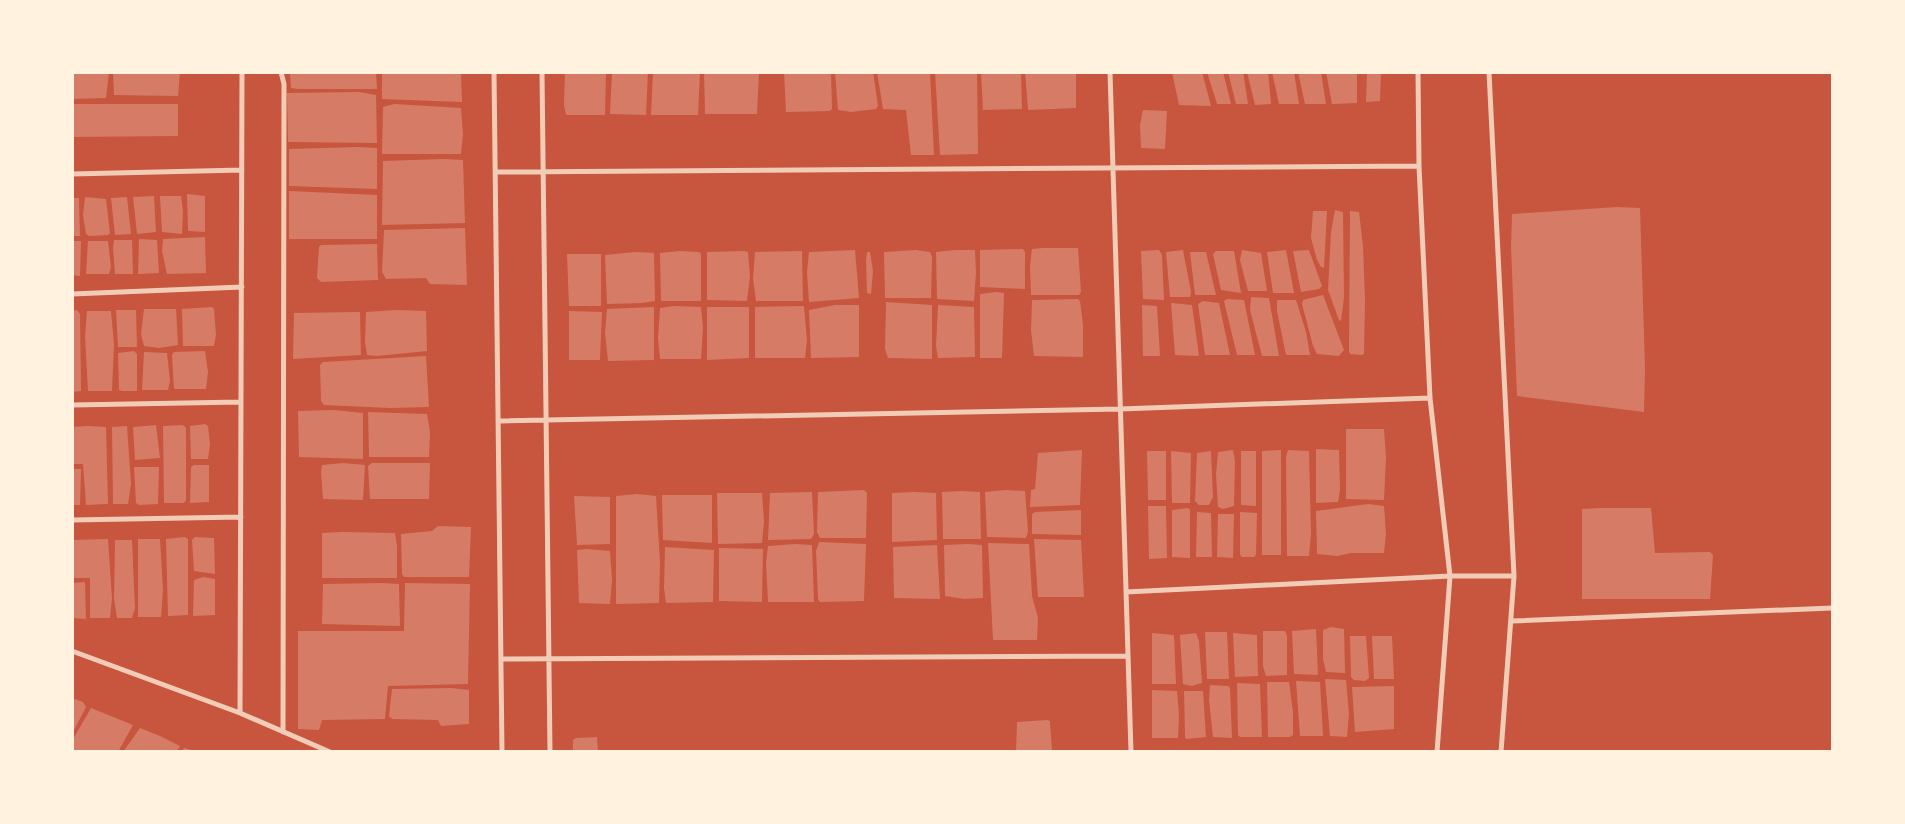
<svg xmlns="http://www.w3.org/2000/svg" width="1905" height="824" font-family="Inter,sans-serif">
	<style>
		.building { fill: #d67c66 }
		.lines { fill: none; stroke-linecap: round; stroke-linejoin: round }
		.minor { stroke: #f1ccb7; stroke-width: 5 }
	</style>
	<rect width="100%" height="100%" fill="#c8553d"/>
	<!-- building -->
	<path class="building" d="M72,72H109L106,98L72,99Z
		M113,72H180L178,96L114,95Z
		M290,72H376L377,89H298L291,88Z
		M382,72H461L462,102L382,99Z
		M565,72H606L605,115H566L564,105Z
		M612,72H648L646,115L610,114Z
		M653,72H700L698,115H651Z
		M704,72H759L757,114H705Z
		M784,72H831L832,109L830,111L786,112Z
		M835,72H873L878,106L876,109L851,112L838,110Z
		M877,72H930L934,155H911L906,110L883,109Z
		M935,72H977L978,154L940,155Z
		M981,72H1021L1022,109L983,110Z
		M1025,72H1076V108L1028,110Z
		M1172,72H1202L1211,106L1179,105Z
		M1207,72H1223L1231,104H1217Z
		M1228,72H1243L1248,104H1236Z
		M1247,72H1268L1271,104L1255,105Z
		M1272,72H1294L1299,104H1279Z
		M1298,72H1321L1326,104H1305Z
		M1326,72H1357V103L1332,104Z
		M1367,72H1381L1380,101L1366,102Z
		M359,92L376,95L377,143L288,142L287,93Z
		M72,104H178V136L72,137Z
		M394,104L461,108L463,134L461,154H382L383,107Z
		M1143,110L1167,111L1165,149L1141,148L1140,125Z
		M358,147L377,148V189L289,186V149Z
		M443,159L463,160L465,223L382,225L383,161Z
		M289,191L377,195V239H289Z
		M187,194L205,196V232L188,231Z
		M154,196L156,232L137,234L133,197Z
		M160,196H181L183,211L182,234L162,232Z
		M85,197L106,199L110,233L108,235L89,236L86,234L83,215Z
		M127,197L131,234L115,235L111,198Z
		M72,198H79L80,236H72Z
		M1617,207L1640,208L1645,368L1644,412L1517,396L1511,247L1512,214Z
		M1335,210L1343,212L1344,298L1341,321L1339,320L1328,290L1331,232Z
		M1313,211H1327L1324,268L1321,267L1317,260L1311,238Z
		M1350,211L1359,212L1363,246L1365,300L1364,354L1362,355L1350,354L1349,350Z
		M465,228L467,285L430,284L426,278L386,279L382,272L384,230Z
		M205,237L206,273L167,274L162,251L163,239Z
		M139,239L157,240L159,273L138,274Z
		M114,240H132L133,274H115L113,248Z
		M72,241H81L80,276L72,275Z
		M88,241H108L111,267L109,274H86Z
		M377,244L378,280L321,282L317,278L319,247L321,245Z
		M1043,248H1078L1081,292L1079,295H1031L1030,266L1032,249Z
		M1023,249L1025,252V289L980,287V250Z
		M855,250L859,298L809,302L807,272L809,252Z
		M916,250L930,252L932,257L931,298H885L884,252Z
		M955,250H975L976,273L974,301L937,299L936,252Z
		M1159,250L1162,255L1164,300L1143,299L1141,251Z
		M1183,250L1191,292L1190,297H1170L1166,252Z
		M1242,250L1261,253L1267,291H1248L1240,260Z
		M1286,250L1294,293H1273L1267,252Z
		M1309,250L1322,286L1319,289L1301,292L1293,251Z
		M680,251L699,252L701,254V301H661L660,253Z
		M744,251L748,252L750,276L747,301L707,300V252Z
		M802,251L803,301H756L753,278L755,252Z
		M1216,251H1234L1241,293L1221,290L1213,254Z
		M635,252L654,253L655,301L642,303L607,304L605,255Z
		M867,252H870L873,271L871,294L867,293L866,260Z
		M1190,252H1206L1216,295H1195Z
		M567,254H601V306H569Z
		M996,292L1004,293L1002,358H980V294Z
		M1323,295L1344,350L1339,356L1317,354L1313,346L1302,304L1303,300Z
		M1251,297L1269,298L1279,356H1262L1250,310Z
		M1078,299L1080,301L1083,325V357L1034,356L1031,330L1032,300Z
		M1227,299L1244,300L1255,355H1237L1224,301Z
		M1277,300H1296L1306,332L1310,355H1286L1277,311Z
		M1203,301L1219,303L1230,355H1205L1198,304Z
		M886,302L932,305V359L888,358L885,349Z
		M1171,303L1192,305L1199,356L1175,355Z
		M835,305H859V357L811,358L809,310Z
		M938,305L974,307L975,357L938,358L936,346Z
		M1142,305L1157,306L1160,356H1143Z
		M674,306L701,307L703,328L701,359H660L658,338L660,308Z
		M804,306L807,341L805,358H755V307Z
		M212,307L214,309L216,335L214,346H183L182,309Z
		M654,307V360L608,361L605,333L607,309Z
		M707,307H749V358L707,360Z
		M144,309H176L178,345L159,348L144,346L141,334Z
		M77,310L80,314L81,391L72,392V311Z
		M116,310H136L137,347H118Z
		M396,310L426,311L427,351L377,356L367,355L365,342L366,312Z
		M87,311H111L114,344L112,391H88L85,336Z
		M569,311L602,312L600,360H569Z
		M360,312L361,355L293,359L294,313Z
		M134,351L137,354V391H122L119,390L118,353Z
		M205,351L208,372L206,389H174L172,355L174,352Z
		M144,352L167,353L170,381L168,390H142Z
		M426,356L429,407L390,408L324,405L321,401L320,365L323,362Z
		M334,410L363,413V459L299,457L298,411Z
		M368,412L427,414L430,432L429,457H369Z
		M205,424L208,426L210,445L208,459H191L190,426Z
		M156,425L160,458L135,460L133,427Z
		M183,425L186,428V500L184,503H164L163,426Z
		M88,426L106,427L108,504L86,505L83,464H72V427Z
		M127,426L131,484L128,504H113L112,427Z
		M1346,429H1384L1386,457L1384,500L1346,499Z
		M1316,449L1339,450L1340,490L1338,502L1316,503Z
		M1082,450L1080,505L1030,507L1031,490L1035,489L1038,453Z
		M1233,450L1235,461L1234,506L1223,509L1218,507L1216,474L1218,452Z
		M1281,450V555H1262V451Z
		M1288,450L1309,451L1311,533L1309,556H1287L1286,457Z
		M1147,451H1166V500H1148Z
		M1171,451L1191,453L1190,503H1172Z
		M1211,451L1213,497L1209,505H1199L1195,501L1197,453Z
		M1241,451H1256V506L1241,505Z
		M343,463L365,465L363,500L323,499L321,472L322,465Z
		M372,463H430L429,499H370L368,466Z
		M194,465H209V502L190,503L191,467Z
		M134,467H159L158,504L139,505L136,503Z
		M72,469H81L80,505H72Z
		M864,490L867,493L866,538H820L817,532L818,492Z
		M1005,490L1025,491L1028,531L1026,538L987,537L985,492Z
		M961,491L980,492L981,539H943L942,492Z
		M812,492L814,534L811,539L768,540L770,493Z
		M914,492L936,493L937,540L892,542V493Z
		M717,493H762L764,521L762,543L718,544Z
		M637,494L656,496L660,562L659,603L616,604V496Z
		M662,495H712V543L663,540Z
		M574,496L610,497V544L577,545Z
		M1368,504L1384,506L1386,534L1384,553H1351L1337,556L1317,554L1316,511Z
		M1148,506H1166L1167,558L1149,559Z
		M1188,508L1190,510V558L1172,557V510Z
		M1600,508H1651L1655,553L1710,552L1713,555L1710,599H1582V509Z
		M1081,510V535L1032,534V514L1035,512Z
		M1197,512L1211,513L1212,557H1196Z
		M1240,512L1257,513L1256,555L1254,557H1242L1240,555Z
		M1218,514H1234L1233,558L1217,557Z
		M438,526L471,527L469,577H404L402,574L401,534L432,531Z
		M342,532L395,533L397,546V578H322V533Z
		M185,537L188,539V615L168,616L166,539Z
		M195,537L214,538L215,574L194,571L192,540Z
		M108,539L112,598L110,618H90V578H72V540Z
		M138,539H160L163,590L161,617H138Z
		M1034,539L1081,540L1084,597H1038Z
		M115,540H132L135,608L132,618H117L114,599Z
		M819,542L866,544L864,601L820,602L818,599L816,551Z
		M988,543L1029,544L1032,596L1038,618L1037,640H993Z
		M795,544L812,545L814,602H768L766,563L768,546Z
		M968,544L982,545L983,598L964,599L945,596L944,545Z
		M937,545L940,599L894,598L893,547Z
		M665,547L714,550L713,602L666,603L664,588Z
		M719,548L763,549L762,602L719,601Z
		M587,549L610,551L612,580L610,604L579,603L577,550Z
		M203,577L215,579V615L193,616L194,580Z
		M85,582L86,619L72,618V583Z
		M383,583L399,584L400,626L322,624L323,584Z
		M405,583L470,584L468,684L388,686L385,719L322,720L319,730L298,729V631H404Z
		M1331,627L1344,629L1345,673L1326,672L1323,659V630Z
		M1316,629L1318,675L1294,674L1292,631Z
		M1263,631H1285L1287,636V675L1266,676L1263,666Z
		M1205,632H1227L1229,679H1207Z
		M1152,633L1174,635L1176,684H1152Z
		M1196,633L1199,641L1202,683L1192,686L1183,684L1180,635Z
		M1233,633L1257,635L1258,676L1235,677Z
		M1350,636H1366L1369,678L1365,681L1354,680L1351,677Z
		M1372,636H1392L1394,679H1374Z
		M1325,679L1346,680L1349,713L1347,737L1330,736Z
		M1296,681L1320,682L1323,736H1300Z
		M1267,682H1289L1293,712V735L1290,737H1268Z
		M1237,683L1260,684L1262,737H1240L1238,735Z
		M1210,685L1228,686L1230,688L1232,738L1213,737L1209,700Z
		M1394,686V729L1355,732L1352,687Z
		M451,688L469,690V724L441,726L438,720L392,719L389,716L392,689Z
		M1152,690L1177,691L1179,716L1178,738H1152Z
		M1184,691H1203L1206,737L1186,739L1185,737Z
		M72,698L83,702L86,707L72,734Z
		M91,708L133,725L118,752H72V741Z
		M1047,720L1050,721L1052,752H1016L1017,722Z
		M140,728L160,736L180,746L176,752H123Z
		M597,737L598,752H573V740L576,738Z
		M184,748L195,751V752H181Z"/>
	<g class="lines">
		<!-- minor -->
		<path class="minor" d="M281,72L284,84L283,732
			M494,72L502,752
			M542,72L550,752
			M1110,72L1131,752
			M1418,72L1419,166L1430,398L1450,576L1437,752
			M1489,72L1514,576L1501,752
			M495,172L1419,166
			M72,174L242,170
			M72,294L242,287
			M72,405L241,402
			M498,421L1120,409L1430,398
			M72,520L241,517
			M1126,592L1450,576H1514
			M1512,621L1832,608
			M72,651L240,713L330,752
			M501,659L1128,656
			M240,713L242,72"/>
	</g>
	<!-- border -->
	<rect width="1905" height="824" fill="none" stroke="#fff3e0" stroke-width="148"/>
</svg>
